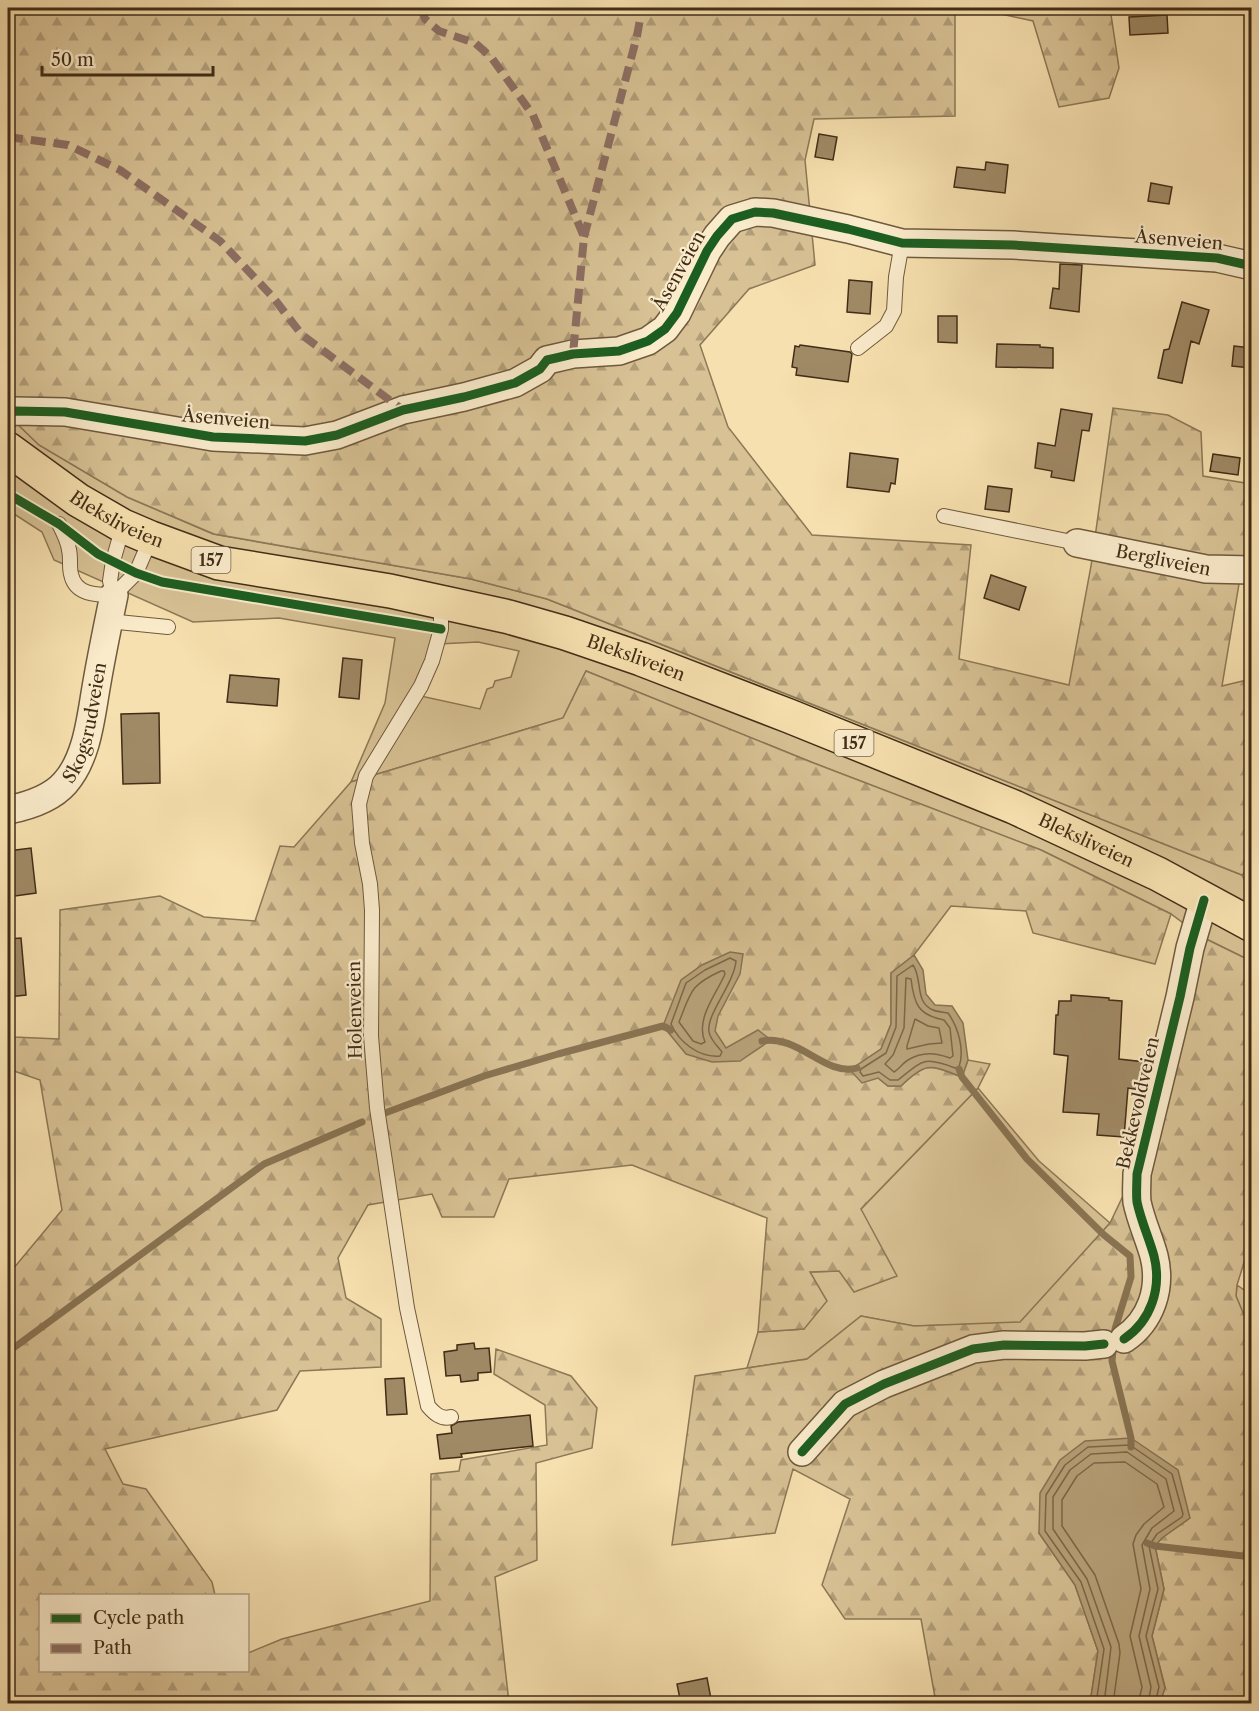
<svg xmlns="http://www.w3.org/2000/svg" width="1259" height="1711" font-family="'Libre Caslon Text',serif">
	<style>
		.green { fill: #d8c295; stroke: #8c7856; stroke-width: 1.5; fill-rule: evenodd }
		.forest { fill: url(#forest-firs); stroke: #8c7856; stroke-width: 1.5 }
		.water { fill: #b9a37b; stroke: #897453; stroke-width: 1.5 }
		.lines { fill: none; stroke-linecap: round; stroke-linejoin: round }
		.shore { stroke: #7d6849; stroke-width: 1.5 }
		.stream { stroke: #897453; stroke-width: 7 }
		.building { fill: #a08a66; stroke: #412d17; stroke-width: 1.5 }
		.lane-casing { stroke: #6e5a3d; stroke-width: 16 }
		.street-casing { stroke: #6e5a3d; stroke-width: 30 }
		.primary-casing { stroke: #412d17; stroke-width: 36 }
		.lane { stroke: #faebcb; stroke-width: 14 }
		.street { stroke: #faebcb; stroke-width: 27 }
		.primary { stroke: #f7e0af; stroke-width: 33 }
		.quiet { stroke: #8d6e63; stroke-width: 8; stroke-dasharray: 15 8; stroke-linecap: butt }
		.cycleway-casing { stroke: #faebcb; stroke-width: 13 }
		.cycleway { stroke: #1b5e20; stroke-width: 9 }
		.labels { text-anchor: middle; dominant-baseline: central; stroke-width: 4.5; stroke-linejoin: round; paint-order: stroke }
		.shield { fill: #faebcb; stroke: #78664d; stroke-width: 1.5 }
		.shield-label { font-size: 16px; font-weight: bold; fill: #412d17 }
		.street-label { font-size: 18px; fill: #412d17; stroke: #faebcb }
	</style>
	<defs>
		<pattern id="forest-firs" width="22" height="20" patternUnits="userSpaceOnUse" patternTransform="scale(1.5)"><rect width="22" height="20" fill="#d8c295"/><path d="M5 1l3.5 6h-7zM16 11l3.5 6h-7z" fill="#b19e79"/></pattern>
	</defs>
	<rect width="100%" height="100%" fill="#f7e0af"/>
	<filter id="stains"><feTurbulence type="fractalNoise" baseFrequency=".00333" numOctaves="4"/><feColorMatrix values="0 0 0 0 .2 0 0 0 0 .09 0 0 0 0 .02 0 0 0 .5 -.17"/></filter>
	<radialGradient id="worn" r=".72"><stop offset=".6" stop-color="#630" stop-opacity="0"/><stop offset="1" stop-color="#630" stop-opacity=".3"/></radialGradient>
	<!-- green -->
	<path class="green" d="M8,415L39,445L127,497L213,534L471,579L547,599L1242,875L1251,893V961L1202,937L1171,914L1041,850L811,762L586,671L563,718L351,782L385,703L395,638L279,618L193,622L54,560L42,532L8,510ZM478,642L519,651L511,677L495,681L493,687L487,689L480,709L416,695L438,644Z
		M978,1088L1039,1161L1110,1223L1020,1323L914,1326L861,1316L807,1359L747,1368L758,1332L804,1329L809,1272L839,1271L861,1209Z
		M1237,1285L1251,1295V1334L1236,1296Z"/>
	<!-- forest -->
	<path class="forest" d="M8,8H955V116L814,119L805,160L815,265L749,289L700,345L728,427L812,535L971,545L959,659L1069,685L1091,566L1113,408L1168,415L1201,432L1203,476L1251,484V564L1239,584L1222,686L1251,679V866L1242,875L547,599L471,579L214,534L127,497L39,445L8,415Z
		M974,8H1110L1119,68L1109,98L1059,107L1033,21Z
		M586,671L811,762L1041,850L1171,914L1155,964L1033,933L1026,911L951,906L914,955L891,973V1024L881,1049L850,1070L878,1078L888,1086H901C926,1061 930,1065 962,1077L968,1060L990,1064L978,1088L861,1209L897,1276L854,1292L839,1271L810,1272L827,1301L804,1329L758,1332L767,1218L632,1165L509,1179L494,1217H442L432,1194L368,1205L338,1258L346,1298L381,1319V1367L300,1371L277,1410L105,1449L123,1484L146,1489L212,1582L215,1595L40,1596V1670H248V1653L282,1639L430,1601L431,1474L459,1471L461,1460L547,1445L545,1405L494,1374L496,1349L571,1376L597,1408L592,1448L536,1463L537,1560L495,1577L509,1703H8V1275L62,1210L40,1080L8,1069V1032L13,1037L59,1039L60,910L160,896L204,917L255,921L280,846L294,847L351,782L563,718Z
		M1202,937L1251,961L1252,1237L1237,1285L1236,1296L1252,1334L1251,1703H1160L1165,1687L1152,1636L1164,1589L1155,1546L1161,1538L1190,1518L1039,1533L1075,1585L1098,1651L1090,1703H936L921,1619H845L822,1585L850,1499L793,1469L775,1533L672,1545L695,1376L807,1359L861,1316L914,1326L1020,1322L1110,1223L1151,1137Z"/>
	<!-- water -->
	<path class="water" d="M730,952L743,954L740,974L718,1016L715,1031L726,1048L758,1030L771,1040L740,1061L712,1062L686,1054L663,1026L681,980L702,965Z
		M914,955L923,970L926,994L935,1005L952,1006L963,1023L968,1060L962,1077C930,1065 927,1061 901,1086H888L878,1078L862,1083L850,1070L881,1049L891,1024V973Z
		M1131,1438L1178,1470L1190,1518L1162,1538L1155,1546L1164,1589L1152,1636L1165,1688L1160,1703H1090L1098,1651L1075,1585L1039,1533L1040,1493L1060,1460L1085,1441Z"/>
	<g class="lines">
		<!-- shore -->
		<path class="shore" d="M730,958L736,961C734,984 706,1014 709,1032C710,1039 718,1047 722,1052L720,1056C699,1058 679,1042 671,1024L686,983L705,970Z
			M913,965C923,979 914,1002 933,1010C937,1012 944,1012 948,1013C958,1027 965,1050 959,1067L955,1068C924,1056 923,1060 898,1080H890L879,1072L863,1076L860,1072L861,1069L886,1053L896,1027L897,976Z
			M721,971H724L725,974C716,995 695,1019 705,1042L701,1044L693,1041L679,1022C691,992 690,985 721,971Z
			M906,978L911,979C914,1004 918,1015 944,1020L950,1028L953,1056L950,1058C936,1053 923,1051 908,1060C903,1063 899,1069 894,1072L885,1064L893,1055L904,1028Z
			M915,1019L928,1026L939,1028L942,1043L929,1044L907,1049V1046Z
			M1096,1704L1104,1649L1081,1582L1045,1531L1046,1495L1065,1465L1088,1447L1130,1445L1172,1474L1183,1514L1182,1517L1157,1534L1149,1546L1158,1589L1146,1636L1159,1687L1155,1704
			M1104,1704L1111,1647L1087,1579L1053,1529V1497L1070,1470L1091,1454L1127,1452L1166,1479L1174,1511L1152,1528L1142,1545L1150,1589L1139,1636L1151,1687L1148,1704
			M1113,1704L1120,1653L1119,1644L1095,1575L1062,1526V1500L1077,1476L1094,1463L1125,1462L1157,1484L1164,1507L1144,1524L1136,1535L1133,1544L1141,1589L1130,1636L1142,1687L1138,1704"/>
		<!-- stream -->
		<path class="stream" d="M762,1041C799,1034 825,1077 857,1068
			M959,1069L962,1077L1027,1159L1104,1235L1130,1256L1131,1277L1115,1329L1112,1361L1131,1438V1447
			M385,1113L484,1076L558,1054L663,1026L671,1030
			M8,1352L264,1164L362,1122
			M1147,1543L1155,1546L1252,1557"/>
	</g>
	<!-- building -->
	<path class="building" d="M1167,15L1168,33L1130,35L1129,17Z
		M819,134L837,137L833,160L815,157Z
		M986,162L1008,165L1005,193L954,187L957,167L985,170Z
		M1151,183L1172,187L1169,204L1148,201Z
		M1060,264L1082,265L1079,312L1050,308L1053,288L1059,289Z
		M849,280L872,282L870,314L847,312Z
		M1182,302L1209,310L1199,344L1191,341L1182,383L1158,378L1164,350L1169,349Z
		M938,316H957V343L938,342Z
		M997,344L1040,345V347L1053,348V368L996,367Z
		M800,345L850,352L852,354L848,382L796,375L797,368L792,367L795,346L799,347Z
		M1234,346L1251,348V368L1232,366Z
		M1061,409L1092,414L1089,431L1082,430L1074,481L1051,477L1052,471L1035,468L1038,443L1055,446Z
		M850,453L898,459L895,484L891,483L889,492L847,487Z
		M1213,454L1240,458L1238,475L1210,471Z
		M988,486L1012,489L1009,512L985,509Z
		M991,575L1026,587L1019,610L984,598Z
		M343,658L362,660L359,699L339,697Z
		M230,675L279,679L277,706L227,702Z
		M159,713L160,783L123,784L121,714Z
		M31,848L36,893L8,897V851Z
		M21,938L26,995L8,997V939Z
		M1071,995L1109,998V1000L1122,1001L1119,1059L1145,1062L1141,1090L1128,1088L1124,1137L1097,1135L1099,1114L1063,1112L1068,1056L1054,1054L1056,1015H1058L1059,1001H1071Z
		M474,1343L475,1349L489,1348L491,1372L478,1373V1380L461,1382L460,1375L446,1376L444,1352L457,1350V1345Z
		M404,1378L407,1414L387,1415L385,1379Z
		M530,1415L533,1446L461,1454L462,1457L440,1459L437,1435L452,1433L451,1426L458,1422Z
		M707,1678L712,1704H681L677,1684Z"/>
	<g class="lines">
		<!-- lane casing -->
		<g class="lane-casing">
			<path id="lane" d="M858,348L886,326L894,311L896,277L902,243
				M944,516L1077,543
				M59,524C63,532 68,541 69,550C71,558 69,567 71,574C75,595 96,595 114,595
				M114,595L110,581L113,561L123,526
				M114,595L136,573L151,538
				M441,601V629L432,661L421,686L366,776L359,804L362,843L370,884L372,910L371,1036L377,1108L407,1308L428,1406C434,1413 441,1420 451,1417
				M108,621L168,627"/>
		</g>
		<!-- street casing -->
		<g class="street-casing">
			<g id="street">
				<path d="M8,413L15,411L65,412L213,437L305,441L337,435L403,410L464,397L515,383L540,369L547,360L556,358L573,354L619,351L648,341L665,329L677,313L707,251L717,236L732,219L755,212L773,213L848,229L902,243L1013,245L1217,258L1252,266"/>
				<path id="s1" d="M1077,543L1206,569L1252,570"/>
				<path id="s2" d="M8,810C28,806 51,799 65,783C88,757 91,715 97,682C102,653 108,624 114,595"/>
				<path d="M1124,1339C1151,1321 1162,1288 1154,1256C1149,1238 1141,1221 1137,1202C1136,1193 1137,1183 1137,1174L1180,997L1190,948L1204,900"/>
				<path d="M802,1452L845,1404L884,1384L973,1349L1004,1345L1085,1346L1104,1344"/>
			</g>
		</g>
		<!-- primary casing -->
		<g class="primary-casing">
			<g id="primary">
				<path id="s3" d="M8,449L78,500L123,526L151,538L219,563L390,591L509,617L565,633L641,659L789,716L1014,807L1158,874L1252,925"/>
			</g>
		</g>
		<!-- lane -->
		<use href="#lane" class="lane"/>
		<!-- street -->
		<use href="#street" class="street"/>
		<!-- primary -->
		<use href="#primary" class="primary"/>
		<!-- quiet -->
		<path class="quiet" d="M421,8L425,19L439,31L475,43L491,57L533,115L584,237L573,354
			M8,137L68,145L120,170L220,241L272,296L302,335L403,410
			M584,237L637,36L642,8"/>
		<!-- cycleway casing -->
		<g class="cycleway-casing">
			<path id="cycleway" d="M8,413L15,411L65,412L213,437L305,441L337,435L403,410L464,397L515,383L540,369L547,360L556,358L573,354L619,351L648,341L665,329L677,313L707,251L717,236L732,219L755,212L773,213L848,229L902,243L1013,245L1217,258L1252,266
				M8,494L59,524L98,554L136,573L162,582L441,629
				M1124,1339C1151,1321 1162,1288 1154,1256C1149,1238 1141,1221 1137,1202C1136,1193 1137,1183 1137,1174L1180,997L1190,948L1204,900
				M802,1452L845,1404L884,1384L973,1349L1004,1345L1085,1346L1104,1344"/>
		</g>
		<!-- cycleway -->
		<use href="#cycleway" class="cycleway"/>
	</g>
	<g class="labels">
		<!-- shield labels -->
		<g class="shield">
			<rect x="191.5" y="547" width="39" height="26" rx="4.5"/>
			<rect x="834.5" y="730" width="39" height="26" rx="4.5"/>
		</g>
		<g class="shield-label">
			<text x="211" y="560">157</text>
			<text x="854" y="743">157</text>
		</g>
		<!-- street labels -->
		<g class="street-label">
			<text transform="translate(1179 240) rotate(5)">Åsenveien</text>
			<text transform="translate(679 271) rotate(-61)">Åsenveien</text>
			<text transform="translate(226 419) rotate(5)">Åsenveien</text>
			<text stroke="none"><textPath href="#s3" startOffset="130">Bleksliveien</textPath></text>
			<text stroke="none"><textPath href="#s1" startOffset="88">Bergliveien</textPath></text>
			<text stroke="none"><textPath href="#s3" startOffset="670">Bleksliveien</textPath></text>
			<text stroke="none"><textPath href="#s2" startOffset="129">Skogsrudveien</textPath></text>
			<text stroke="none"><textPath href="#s3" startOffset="1156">Bleksliveien</textPath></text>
			<text transform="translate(355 1010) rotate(-91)">Holenveien</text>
			<text transform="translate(1138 1103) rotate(-77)">Bekkevoldveien</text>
		</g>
	</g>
	<!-- margin -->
	<rect width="1259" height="1711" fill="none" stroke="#f7e0af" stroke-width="30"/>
	<rect x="9" y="9" width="1241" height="1693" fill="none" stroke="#412d17" stroke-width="3"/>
	<rect x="15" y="15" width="1229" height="1681" fill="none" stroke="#412d17" stroke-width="1.5"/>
	<!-- legend -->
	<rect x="39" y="1594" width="210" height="78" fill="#faebcb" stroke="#b09f83" stroke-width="1.5"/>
	<rect x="51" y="1614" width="30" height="9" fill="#1b5e20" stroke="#b09f83" stroke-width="1.5"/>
	<text x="93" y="1624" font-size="18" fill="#412d17">Cycle path</text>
	<rect x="51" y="1644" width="30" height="9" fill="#8d6e63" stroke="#b09f83" stroke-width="1.5"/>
	<text x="93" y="1654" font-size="18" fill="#412d17">Path</text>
	<!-- scale -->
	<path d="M42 66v9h171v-9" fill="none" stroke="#412d17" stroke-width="3"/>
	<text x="51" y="66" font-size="18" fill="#412d17" stroke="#faebcb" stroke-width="4.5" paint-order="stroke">50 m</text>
	<rect width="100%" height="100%" filter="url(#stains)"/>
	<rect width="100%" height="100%" fill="url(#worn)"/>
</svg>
